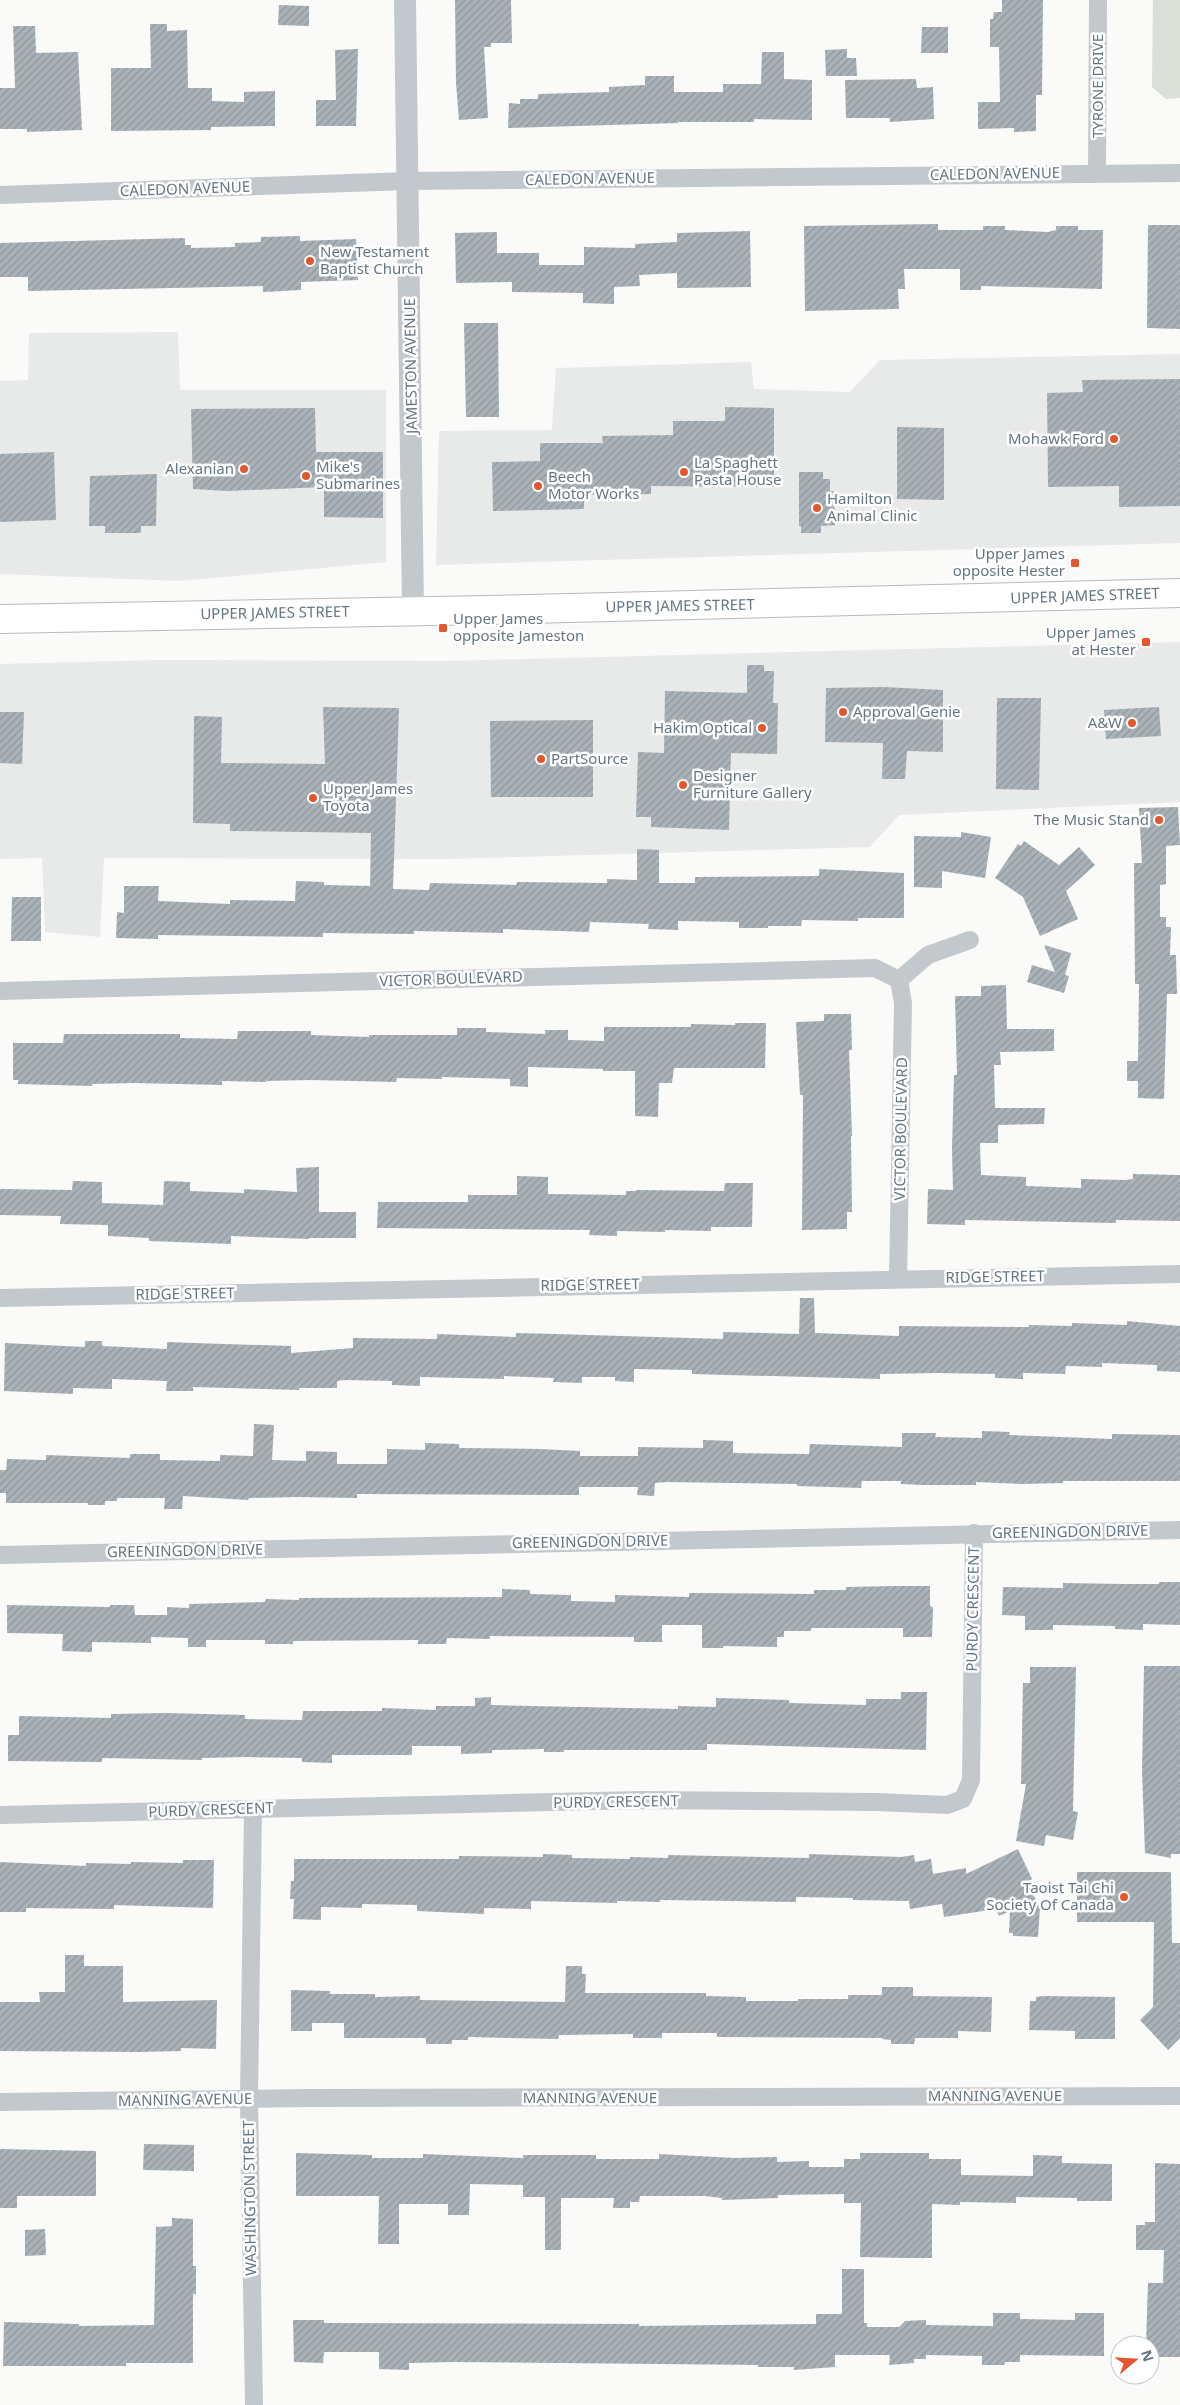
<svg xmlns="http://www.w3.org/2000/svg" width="1180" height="2405" font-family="'Noto Sans',sans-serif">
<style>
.built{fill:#e8e9e9}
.green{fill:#dadfd7}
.building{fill:url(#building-hatch)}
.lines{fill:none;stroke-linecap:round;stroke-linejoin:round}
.primary-casing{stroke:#b5babe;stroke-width:30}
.minor{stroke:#c3c8cc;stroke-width:18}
.tertiary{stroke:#c3c8cc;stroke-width:22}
.primary{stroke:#fff;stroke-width:28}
.poi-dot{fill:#e4572e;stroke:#fff;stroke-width:2}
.labels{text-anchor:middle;stroke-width:5;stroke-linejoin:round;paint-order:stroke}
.street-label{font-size:15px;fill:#657683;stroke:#fff}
.poi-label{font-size:15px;fill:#657683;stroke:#fff;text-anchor:start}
</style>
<defs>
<pattern id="building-hatch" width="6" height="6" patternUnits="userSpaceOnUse" patternTransform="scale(1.25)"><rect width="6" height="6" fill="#aab3b9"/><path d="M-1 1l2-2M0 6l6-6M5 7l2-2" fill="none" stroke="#8e969c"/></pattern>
</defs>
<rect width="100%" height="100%" fill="#fafaf8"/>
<g class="built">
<path d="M178,332L180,390H386V562L180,581L0,574V381L28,380L29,333Z"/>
<path d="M1180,354V543L436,565L439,431L552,430L556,368L751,362L754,389L850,392L880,360Z"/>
<path d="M1180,642V802L899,815L870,847L446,859L104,858L100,937L45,932L42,858L0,859V664L160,660L447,661Z"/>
</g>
<path class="green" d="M1153,0H1180V98L1166,99L1152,87Z"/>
<g class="building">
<path d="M455,0H511L512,43H491V47H484L488,118L459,120L456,83Z"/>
<path d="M1002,0H1043L1042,95H1036V131L1014,132V128L978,129V102H1000L999,47H990V19H993L994,12H1002Z"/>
<path d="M279,5L309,6V26L278,25Z"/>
<path d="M150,24H167V31L187,30L188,88H212V101L244,102V92L275,91V126L211,127V130L111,131V68H151Z"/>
<path d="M13,26H35L36,53L78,52L82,130L27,132V129H0V88H15Z"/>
<path d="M922,27H948V53H921Z"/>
<path d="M358,49L356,126H316V100H336L335,50Z"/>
<path d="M847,49V58H856L857,76H826L825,50Z"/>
<path d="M762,52H784V79L812,80V120L754,119V122H678V123L508,128L509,103L520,104V99H538V94L609,92V87L645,85V76H674V92H723V84H761Z"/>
<path d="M916,79L917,88L933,87L934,119L890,122V118H846L845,80Z"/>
<path d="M938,224V230H983V226H1005V230L1048,232L1056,230V226H1078V230H1103L1102,289L981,286V290H960V269H904L905,289H898L899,309L805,311L804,226Z"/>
<path d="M1148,225H1180V329L1147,328Z"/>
<path d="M750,231L751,287L677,288V273L639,275L640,286L614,287V304L583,303V293L512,292V282L456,283L455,233L497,232V253H539V265H584V247L635,248V244L677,242V233Z"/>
<path d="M300,236V241L356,239L358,280L301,282V290L263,292V286L28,291V277H0V243L185,238V245H191V248L235,247V243L261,242V237Z"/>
<path d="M464,323H498L499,417H466Z"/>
<path d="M1180,379V506L1119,507V486L1048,487L1047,393L1083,392L1082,380Z"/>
<path d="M725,407L774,408V487L651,486V494L584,495V509L493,511L492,462L540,461V443H603L602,436L673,435V421H725Z"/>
<path d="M315,408L316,452H383V518L324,517V487L227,491L193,489L191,409Z"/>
<path d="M897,427L944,428V500L897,499Z"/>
<path d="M54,452L56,520L0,522V454Z"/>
<path d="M799,472H823V479H830V491H834L835,525L821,526V533H801V526H799Z"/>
<path d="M157,474L156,526H141V533H105V526H89L90,476Z"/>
<path d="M747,665H764V671H774L773,703H778L777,754L731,753L729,830L651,827V817H636L638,752L664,753L665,691L747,693Z"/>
<path d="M884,687L943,690V752L907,751L905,779H882L883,743L825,742L826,688Z"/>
<path d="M997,698H1041L1039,790L996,789Z"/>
<path d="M323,707L399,708L393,889L429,890L430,883L516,885L517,882L607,883V879L637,880V849L659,850V883H695V877L819,876V869L904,873V918H858V921L802,920L801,926H768V928H739V922L678,921V930L648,929L649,924L590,922L589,932L503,929V933L414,931V934L323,933V937L158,935V939L116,938L117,912L124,913V886H159L158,901L230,904V900L295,901L296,881L324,882V885L370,886L371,833L230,831V824L193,823L194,716L222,717L221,763L325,764Z"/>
<path d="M1159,707L1161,736L1106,739L1104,710Z"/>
<path d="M0,712H24L22,764L0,763Z"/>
<path d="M593,720V797H491L490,721Z"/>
<path d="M1178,807L1180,845L1166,846V884L1160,885V917H1166V927H1171L1170,955H1176L1177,994H1167L1164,1099L1138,1098V1081H1127V1061H1138L1139,984H1135L1134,863H1142L1139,808Z"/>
<path d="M961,832L991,837L985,878L942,871V888L914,887V836L961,837Z"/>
<path d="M1024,841L1059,865L1079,847L1095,865L1066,891L1078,919L1040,936L1023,897L995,878L1018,844L1021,846Z"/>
<path d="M12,897H41V941H11Z"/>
<path d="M1044,945L1071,953L1065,975L1069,976L1064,993L1027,982L1032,965L1055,972Z"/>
<path d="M1006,985L1007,1029H1054V1051L1000,1052L1001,1065H994L995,1108H1045L1044,1124L998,1125V1143H980L981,1175L1026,1177V1186L1081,1188V1179L1125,1180L1133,1179V1174L1180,1175V1221L1116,1220V1223L965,1220V1225L927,1224L928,1189L953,1190L952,1149L954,1075H957L955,996H981V986Z"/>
<path d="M824,1014H851L852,1050H849L852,1136H851L852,1212H847V1229L802,1230L803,1095H800L796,1022L824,1021Z"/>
<path d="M735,1023H766L765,1068H674L672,1083H659L658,1117L635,1116V1071H603V1069L528,1067V1087L510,1086V1079L442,1077V1079L397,1078L396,1082L311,1080L266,1081V1082L222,1081V1085L134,1083L92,1084V1086L18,1084V1080H13V1043H63L64,1034H180V1038L237,1039L238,1031H311V1035L369,1037V1035H457V1028H486V1032L545,1034V1030H568V1040L604,1041V1027H691V1024L735,1025Z"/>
<path d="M319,1167V1212H356V1238H309V1239L231,1236V1244L149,1241V1238L108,1236V1225L60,1224L61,1216L0,1215V1189L72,1190L73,1181L102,1182V1203L163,1205L164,1181L190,1182V1191L244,1193V1189L297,1192L296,1168Z"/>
<path d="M517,1176L548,1177V1194L626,1195V1191H636V1190L724,1191L725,1183H753L752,1227H711V1231L665,1230V1232L617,1231V1236L589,1235L590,1230L377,1228L378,1202H468V1195H517Z"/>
<path d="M800,1298H814L815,1333L899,1336V1326L1029,1327V1325L1072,1326V1323L1127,1325V1321L1180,1326V1372L1157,1371V1365L1102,1363V1367L1066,1366L1065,1374L1023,1373V1379L995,1378V1374L938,1373L880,1374V1379L692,1374V1370L634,1369V1382L615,1381V1377H582V1383L553,1382L554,1378L504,1376V1379L420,1377V1386L392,1385V1381L345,1380L337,1381V1388H299V1390L193,1387V1391H166L167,1381L112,1379V1389L73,1388V1394L4,1391L5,1343L85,1347V1341H102V1346L167,1349V1342L194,1343L291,1346V1353L353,1348V1338L437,1339V1334L516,1337V1333L555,1334L723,1339V1332L799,1334Z"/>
<path d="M254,1424L274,1425L272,1460L306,1461V1451L337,1452V1464H387V1449L425,1450V1443L459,1444V1448L541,1449L580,1451V1456H638V1447L703,1448V1440L733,1441V1453L809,1454L810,1444L902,1447V1433H936L935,1437L982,1438V1431L1010,1432L1009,1435L1112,1439V1434L1180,1435V1481H1063V1483L1021,1484L976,1482V1485H922L901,1484V1481H862L861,1488L797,1486V1484L667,1482L655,1483L654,1496L637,1495L638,1487H579V1495L357,1494V1498L297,1497L249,1498L248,1500L183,1496L182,1509H164L165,1498H117V1501H105V1505H88V1503H6V1493H0V1470H6L7,1459L46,1460V1455L130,1458V1454H160V1460L220,1461V1455L253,1456Z"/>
<path d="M1159,1582H1180V1625L1143,1624V1630L1115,1629V1626L1053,1625V1630H1025V1616L1002,1615L1003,1587L1063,1588V1583L1124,1584H1159Z"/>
<path d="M895,1586H930V1606L933,1607L932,1637H903V1628H811V1631H784V1637H777V1647L723,1646V1648H702V1625H662V1642H634V1637L490,1636V1639L447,1638L446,1644H418V1640L293,1641V1644H265V1640H206V1647H188V1638L151,1637V1643L92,1642V1652L62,1651L63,1634L7,1633V1605L110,1607V1605H134L135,1615H167V1607L189,1608V1604L265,1602L266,1599L299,1600V1598L502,1597V1589L530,1590V1594L571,1595V1601L615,1602V1595L689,1597V1593L814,1594V1590H846V1587Z"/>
<path d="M1144,1666H1180V1854H1171V1858L1145,1853L1142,1771Z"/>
<path d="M1030,1667H1076L1073,1811L1078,1812L1073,1840L1046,1835L1044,1846L1016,1841L1026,1784H1021L1023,1683H1030Z"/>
<path d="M901,1692H927L926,1750L707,1744V1750H564V1752H544V1749L492,1750V1753L461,1754V1746H412V1755H332V1763L302,1762V1758L244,1757L202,1758V1760L102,1758V1762L8,1761V1735H19V1716L111,1718V1714L166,1713L245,1715V1719L302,1720L303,1711H382V1708L436,1710V1706H475V1698L491,1697V1705L531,1706L678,1709V1706L716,1707V1698L789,1700V1703L866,1705V1699H901Z"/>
<path d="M1018,1849L1032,1879L1027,1882L1040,1908L1038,1937L1013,1936V1933H1009L1010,1911L999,1916L996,1909L944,1917L942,1904L910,1909L909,1901L853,1900V1898L796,1897V1902L660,1900V1902L617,1901V1903L531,1901V1909L484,1908V1914L417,1911V1905L362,1904V1908L321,1907V1920L293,1919L294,1899H290L291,1881H294V1859H459V1856L543,1857V1854L572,1855V1858L630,1859V1857L668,1858V1855L809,1858V1854L901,1857L914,1855L915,1862L931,1859L933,1874L966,1868V1874Z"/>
<path d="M183,1860H214L213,1908L114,1905V1909L26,1908V1912H0V1862L86,1866V1863L131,1864V1862L183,1863Z"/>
<path d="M1077,1872H1171L1172,1943H1180V2038L1168,2050L1140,2020L1153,2007L1154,1922H1077Z"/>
<path d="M65,1955H84V1966H123V2002L217,2000L216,2049L181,2048V2051L139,2052L0,2051V2002H40L39,1992H65Z"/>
<path d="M566,1966H582V1974H586L585,1993H706V1996L746,1997V2001H798V1999H848V1995H882V1987H913V1996L992,1997L991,2032L958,2031V2038H915L914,2044H891V2040L882,2039V2038L717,2037V2033H662V2038H633V2034L559,2035L558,2039L468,2037V2040H452V2044H426V2038H344V2023H312V2031H291V1990L330,1991V1994H375V1997L420,1996V2000L565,2002Z"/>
<path d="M1044,1996L1115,1997V2039H1075V2031L1029,2030L1030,2001H1036V1997Z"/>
<path d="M144,2144L194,2145V2171L143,2170Z"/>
<path d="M0,2149L96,2151V2196H17V2208H0Z"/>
<path d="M296,2153L372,2155V2158H423V2154L523,2158V2155H596V2159H659V2154L735,2158L777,2157V2162L809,2161V2167H844V2159H860V2153H929V2159H961V2175L1033,2176V2155L1062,2156V2163L1112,2164V2201H1077V2198L1016,2197V2203L960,2202V2205L932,2204V2258H905L860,2257L861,2203H844V2194L778,2195V2198L722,2200V2198L704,2196H640L639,2202H630V2208H613L614,2198H561V2250H545V2197H523V2185L470,2184L469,2215H448V2204H399V2244H378L379,2196H296Z"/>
<path d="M1155,2163L1180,2164V2357H1150V2345H1146L1148,2283H1163L1164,2250H1136V2225H1145V2222H1155Z"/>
<path d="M172,2218L193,2219V2266H196V2294H193V2363H126V2366H3L4,2322L79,2324V2326L154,2325L156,2227L172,2226Z"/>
<path d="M45,2229L46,2255L25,2256V2230Z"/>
<path d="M842,2269H864V2323H867V2327H899L905,2321L926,2320V2325L993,2326V2313H1020V2319L1075,2320V2313H1104V2356L1020,2355V2362H1005L1004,2365H982V2356L926,2355V2359H914V2363L889,2365L890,2355H835V2367L794,2370V2367H758V2365L454,2362L409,2363V2370L379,2369V2352H324L323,2363L294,2362L293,2320H324V2323L639,2324V2326L816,2324V2314H842Z"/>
</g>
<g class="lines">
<defs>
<path id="primary" d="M0,619L488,610L1180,593"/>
</defs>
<use href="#primary" class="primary-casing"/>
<g class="minor">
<path d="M1097,172L1098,0"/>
<path d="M0,195L408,181L1180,173"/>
<path d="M899,980L928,955L970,940"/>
<path d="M0,991L875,968L899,980"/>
<path d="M898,1279L903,1003L899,980"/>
<path d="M0,1298L1180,1274"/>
<path d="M0,1555L1180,1530"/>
<path d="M253,1811L249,2100L254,2405"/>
<path d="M0,1815L641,1800L876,1802L947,1805L963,1799L971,1780L974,1533"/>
<path d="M0,2102L308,2098L1180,2096"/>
</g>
<path class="tertiary" d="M405,0L413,612"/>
<use href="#primary" class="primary"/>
</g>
<g class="poi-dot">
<circle cx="310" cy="261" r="5"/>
<circle cx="1114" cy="439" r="5"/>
<circle cx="244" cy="469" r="5"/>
<circle cx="684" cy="472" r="5"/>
<circle cx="306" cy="476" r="5"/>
<circle cx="538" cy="486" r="5"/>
<circle cx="817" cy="508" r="5"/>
<rect x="1070" y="558" width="10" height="10" rx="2.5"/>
<rect x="438" y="623" width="10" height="10" rx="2.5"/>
<rect x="1141" y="637" width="10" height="10" rx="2.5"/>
<circle cx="843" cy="712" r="5"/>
<circle cx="1132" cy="723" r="5"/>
<circle cx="762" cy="728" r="5"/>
<circle cx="541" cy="759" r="5"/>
<circle cx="683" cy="785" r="5"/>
<circle cx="313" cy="798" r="5"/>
<circle cx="1159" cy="820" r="5"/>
<circle cx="1124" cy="1897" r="5"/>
</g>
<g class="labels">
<g class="street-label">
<text transform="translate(1098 86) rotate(-90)" y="5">TYRONE DRIVE</text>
<text transform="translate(995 174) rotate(-1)" y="5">CALEDON AVENUE</text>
<text transform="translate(590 179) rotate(-1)" y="5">CALEDON AVENUE</text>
<text transform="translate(185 189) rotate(-2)" y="5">CALEDON AVENUE</text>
<text transform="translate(411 366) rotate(-91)" y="5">JAMESTON AVENUE</text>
<text transform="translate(1085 596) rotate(-2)" y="5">UPPER JAMES STREET</text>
<text transform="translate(680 606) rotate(-1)" y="5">UPPER JAMES STREET</text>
<text transform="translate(275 613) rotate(-1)" y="5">UPPER JAMES STREET</text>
<text transform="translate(451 979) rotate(-2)" y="5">VICTOR BOULEVARD</text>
<text transform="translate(901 1129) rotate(-89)" y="5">VICTOR BOULEVARD</text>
<text transform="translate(995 1277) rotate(-1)" y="5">RIDGE STREET</text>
<text transform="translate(590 1285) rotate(-1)" y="5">RIDGE STREET</text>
<text transform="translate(185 1294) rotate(-1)" y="5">RIDGE STREET</text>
<text transform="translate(1070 1532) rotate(-1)" y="5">GREENINGDON DRIVE</text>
<text transform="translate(590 1542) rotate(-1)" y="5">GREENINGDON DRIVE</text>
<text transform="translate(185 1551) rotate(-1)" y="5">GREENINGDON DRIVE</text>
<text transform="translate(973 1609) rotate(-89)" y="5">PURDY CRESCENT</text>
<text transform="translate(616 1802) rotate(-1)" y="5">PURDY CRESCENT</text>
<text transform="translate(211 1810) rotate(-2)" y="5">PURDY CRESCENT</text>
<text x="995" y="2101">MANNING AVENUE</text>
<text x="590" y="2103">MANNING AVENUE</text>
<text transform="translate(185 2100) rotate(-1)" y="5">MANNING AVENUE</text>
<text transform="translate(250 2198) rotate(-91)" y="5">WASHINGTON STREET</text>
</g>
<g class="poi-label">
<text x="320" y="257">New Testament<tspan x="320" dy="17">Baptist Church</tspan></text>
<text x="1104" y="444" text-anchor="end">Mohawk Ford</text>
<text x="694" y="468">La Spaghett<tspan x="694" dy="17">Pasta House</tspan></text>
<text x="316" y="472">Mike's<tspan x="316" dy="17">Submarines</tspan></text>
<text x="234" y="474" text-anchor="end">Alexanian</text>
<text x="548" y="482">Beech<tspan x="548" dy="17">Motor Works</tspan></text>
<text x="827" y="504">Hamilton<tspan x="827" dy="17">Animal Clinic</tspan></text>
<text x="1065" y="559" text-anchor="end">Upper James<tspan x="1065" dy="17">opposite Hester</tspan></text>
<text x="453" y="624">Upper James<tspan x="453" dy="17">opposite Jameston</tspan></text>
<text x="1136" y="638" text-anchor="end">Upper James<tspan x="1136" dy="17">at Hester</tspan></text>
<text x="853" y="717">Approval Genie</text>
<text x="1122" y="728" text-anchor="end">A&amp;W</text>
<text x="752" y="733" text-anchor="end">Hakim Optical</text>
<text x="551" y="764">PartSource</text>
<text x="693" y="781">Designer<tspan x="693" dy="17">Furniture Gallery</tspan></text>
<text x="323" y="794">Upper James<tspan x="323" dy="17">Toyota</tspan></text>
<text x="1149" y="825" text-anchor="end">The Music Stand</text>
<text x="1114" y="1893" text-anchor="end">Taoist Tai Chi<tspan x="1114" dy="17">Society Of Canada</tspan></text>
</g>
</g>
<g transform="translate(1135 2360) rotate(72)"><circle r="24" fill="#ffffff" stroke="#c1c8cd"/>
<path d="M0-4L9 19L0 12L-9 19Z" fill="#e4572e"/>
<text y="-8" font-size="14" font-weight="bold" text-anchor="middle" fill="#657683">N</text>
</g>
</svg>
